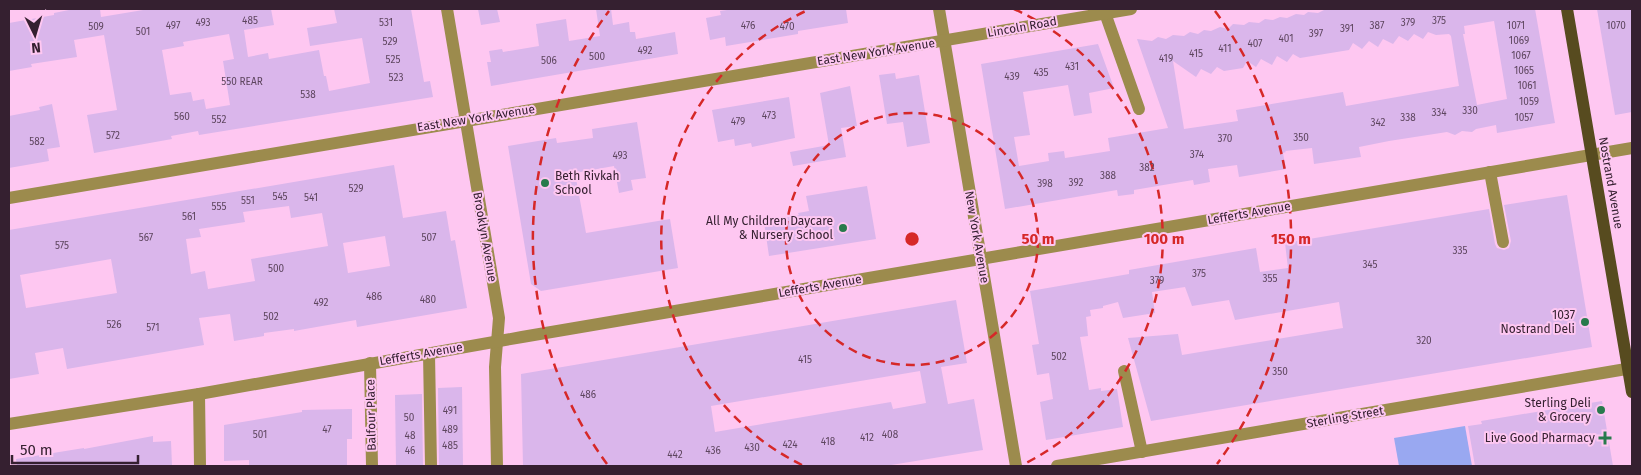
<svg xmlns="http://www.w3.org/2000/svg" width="1641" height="475" font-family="'Fira Sans',sans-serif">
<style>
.green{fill:#99a8f1}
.building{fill:#dab6eb;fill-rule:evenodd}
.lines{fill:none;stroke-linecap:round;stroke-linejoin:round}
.minor{stroke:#9c8b4d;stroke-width:12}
.major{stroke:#574b1f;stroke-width:12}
.ring{fill:none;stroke:#d62828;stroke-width:2.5;stroke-dasharray:9 6}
.poi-dot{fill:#287a4c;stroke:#fec7f1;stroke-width:2}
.labels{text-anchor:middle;stroke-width:4;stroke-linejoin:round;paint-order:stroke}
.number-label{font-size:10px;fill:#5e465f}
.street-label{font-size:12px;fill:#352030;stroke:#fec7f1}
.poi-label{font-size:12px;fill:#352030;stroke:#fec7f1;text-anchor:end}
.centre{fill:#d62828;stroke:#fec7f1;stroke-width:2.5}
.ring-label{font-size:15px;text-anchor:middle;font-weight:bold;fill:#d62828;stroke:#fec7f1;stroke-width:4;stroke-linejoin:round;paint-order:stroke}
</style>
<rect width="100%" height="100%" fill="#fec7f1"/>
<path class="green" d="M1465,426L1472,466H1399L1394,438Z"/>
<g class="building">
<path d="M69,9H100L101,17L149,9H271L274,25L244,30L248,57L268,53L269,59L319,50L324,76H326L329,91L370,83L362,38L310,46L307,28L337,23L334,9H411L424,82L430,81L433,97L199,135L198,131L171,136L172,139L94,153L87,115L117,110L104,35L74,40L77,57L31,64L32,67L9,71V23L54,15V13L69,10ZM229,34L234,59L223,61L230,105L206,109L204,99L193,101L191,92L170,95L162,50L184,46L183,42Z"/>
<path d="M478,9H497L500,22L481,25Z"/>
<path d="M596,9H611L613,25L629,22L630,32H635L636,39L675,32L678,54L491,86L487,62H491L489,51L502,49L503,52L539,46L536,24L566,19L569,41L600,36Z"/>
<path d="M734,9H846L848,23L798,31V34L726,46L725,37L710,40L706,18L721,15L720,11Z"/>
<path d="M1326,9H1535L1555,123L1497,133L1496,125L1476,129L1472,132L1462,131L1455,135L1447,132L1389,141L1359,147L1361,157L1314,164L1312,148L1285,151L1286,152L1283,153L1286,169L1239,177L1237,165L1208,169L1210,182L1194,185L1193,180L1134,190V194L1118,196L1117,190L1005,209L981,64L1098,44L1114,88L1089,93L1092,113L1074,116L1068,85L1023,92L1030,135L1014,137L1019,166L1049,161L1048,153L1064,151L1065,158L1110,151L1108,138L1168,128L1137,39L1152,41L1158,37L1166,39L1173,35L1184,36L1190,32L1198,34L1204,30L1211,31L1220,27L1228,29L1233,24L1244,25L1249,22L1259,23L1265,19L1273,20L1280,17L1287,18L1296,14L1304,15L1308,12L1318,13ZM1494,21L1507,99L1477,105L1463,34H1465L1464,26ZM1428,32L1436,35L1449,34L1451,36L1459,86L1346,106L1343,92L1236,110L1238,121L1184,129L1173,61L1196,77L1201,69L1211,74L1217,67L1224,71L1243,68L1247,61L1256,67L1261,59L1272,65L1277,56L1287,62L1293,54L1300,58L1349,50L1353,43L1362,49L1369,41L1378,47L1383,39L1393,44L1399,36L1408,41L1414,34L1423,39Z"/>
<path d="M1597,9H1632V112L1615,115Z"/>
<path d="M895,73L896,79L919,75L930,143L907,147L903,122L887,124L879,75Z"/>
<path d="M850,86L857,126L841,128L846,157L793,166L790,152L829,145L820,93Z"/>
<path d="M789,97L795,138L752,147L751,143L735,146L734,139L718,142L712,110Z"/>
<path d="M52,104L60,147L47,149L49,161L9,168V116L40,110L39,107Z"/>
<path d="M637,122L646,178L631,180L633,190L619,193L614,166L575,173L586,233L670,219L678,268L541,291L531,284L508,146L556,138L557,143L593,138L592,129Z"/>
<path d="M394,165L403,218L446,211L451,241L455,240L467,308L357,327L356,320L294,331V329L264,333V336L234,341L230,314L199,318L204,345L67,369L63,348L35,353L39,374L9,379V230ZM289,206L291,218L322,213L328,246L251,259L255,281L208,289L205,271L191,274L186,239L201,237L199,229L245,222L243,212ZM385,236L390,266L348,273L343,243ZM111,259L117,293L26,308L20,275Z"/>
<path d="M867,186L876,239L769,256L764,222L799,215L798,213L809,211L806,196Z"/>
<path d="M1567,195L1592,347L1151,421L1128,338L1178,334L1182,355L1343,328L1339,302L1235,320L1229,300L1192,306L1185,287L1152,292L1155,313L1123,318L1118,302L1103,306V308L1090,310L1091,316L1086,317L1088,336L1080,337L1089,390L1101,388V391L1117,389L1123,427L1046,440L1040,402L1053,399L1049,373L1037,375L1032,345L1039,344L1030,291L1129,274V270L1256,248L1260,272L1288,268L1285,243L1489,209L1495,244L1497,248L1504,250L1509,248L1511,241L1504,205Z"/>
<path d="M956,300L967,363L941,367L948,404L974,399L983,450L885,466H523L521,374ZM920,371L926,403L893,409L891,402L715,432L711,406Z"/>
<path d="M462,387L463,466H439L438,388Z"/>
<path d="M422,394L423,466H396L395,395Z"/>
<path d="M1602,401L1613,466H1475L1468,426L1482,424L1481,421Z"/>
<path d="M352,409V439H347V466H249V460L224,461V425L302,412V410Z"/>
<path d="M153,436V442L171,441L172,466H17L16,459L84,448V449Z"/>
</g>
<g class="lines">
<g class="minor">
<path d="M447,9L499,318L495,367L497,466"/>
<path d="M939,9L1016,466"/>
<path d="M1105,13L1139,109"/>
<path d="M1490,172L1503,242"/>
<path d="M9,198L1131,9"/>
<path d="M429,354L431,466"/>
<path d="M370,363L372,466"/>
<path d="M1124,371L1142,452"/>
<path d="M199,394L200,466"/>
<path d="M9,424L199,394L522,337L1632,148"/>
<path d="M1057,466L1632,368"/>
</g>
<path class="major" d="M1567,9L1632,392"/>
</g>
<g class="ring">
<circle cx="912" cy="239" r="126"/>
<path d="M802 465A252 252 0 0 1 810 9M1014 9A252 252 0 0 1 1022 465"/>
<path d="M607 464A379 379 0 0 1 609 11M1215 11A379 379 0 0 1 1217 464"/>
</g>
<g class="poi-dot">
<circle cx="545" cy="183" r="5"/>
<circle cx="843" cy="228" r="5"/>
<circle cx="1585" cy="322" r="5"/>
<circle cx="1601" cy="410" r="5"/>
<path d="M1602.5 430.5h5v5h5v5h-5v5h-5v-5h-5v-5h5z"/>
</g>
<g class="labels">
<g class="number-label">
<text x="250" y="24">485</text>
<text x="1439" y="24">375</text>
<text x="203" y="26">493</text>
<text x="386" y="26">531</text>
<text x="1408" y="26">379</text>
<text x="173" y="29">497</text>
<text x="748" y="29">476</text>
<text x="1377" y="29">387</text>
<text x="1516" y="29">1071</text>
<text x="1616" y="29">1070</text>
<text x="96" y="30">509</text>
<text x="787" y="30">470</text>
<text x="1347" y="32">391</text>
<text x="143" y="35">501</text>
<text x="1316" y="37">397</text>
<text x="1286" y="42">401</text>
<text x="1519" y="44">1069</text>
<text x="390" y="45">529</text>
<text x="1255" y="47">407</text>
<text x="1225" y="52">411</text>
<text x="645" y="54">492</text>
<text x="1196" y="57">415</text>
<text x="1521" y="59">1067</text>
<text x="597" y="60">500</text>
<text x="1166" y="62">419</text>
<text x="393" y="63">525</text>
<text x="549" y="64">506</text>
<text x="1072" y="70">431</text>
<text x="1524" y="74">1065</text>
<text x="1041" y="76">435</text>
<text x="1012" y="80">439</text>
<text x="396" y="81">523</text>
<text x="242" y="85">550 REAR</text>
<text x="1527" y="89">1061</text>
<text x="308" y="98">538</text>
<text x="1529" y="105">1059</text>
<text x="1470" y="114">330</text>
<text x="1439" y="116">334</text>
<text x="769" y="119">473</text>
<text x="182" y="120">560</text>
<text x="1408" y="121">338</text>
<text x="1524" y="121">1057</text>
<text x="219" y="123">552</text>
<text x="738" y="125">479</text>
<text x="1378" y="126">342</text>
<text x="113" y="139">572</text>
<text x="1301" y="141">350</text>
<text x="1225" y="142">370</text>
<text x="37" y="145">582</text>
<text x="1197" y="158">374</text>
<text x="620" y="159">493</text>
<text x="1147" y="171">382</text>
<text x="1108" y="179">388</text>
<text x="1076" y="186">392</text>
<text x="1045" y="187">398</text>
<text x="356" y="192">529</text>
<text x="280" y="200">545</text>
<text x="311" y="201">541</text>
<text x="248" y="204">551</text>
<text x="219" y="210">555</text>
<text x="189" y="220">561</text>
<text x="146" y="241">567</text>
<text x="429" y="241">507</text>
<text x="62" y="249">575</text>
<text x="1460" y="254">335</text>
<text x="1370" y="268">345</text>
<text x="276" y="272">500</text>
<text x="1199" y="277">375</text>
<text x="1270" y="282">355</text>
<text x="1157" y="284">379</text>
<text x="374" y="300">486</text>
<text x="428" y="303">480</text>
<text x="321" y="306">492</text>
<text x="271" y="320">502</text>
<text x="114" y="328">526</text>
<text x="153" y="331">571</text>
<text x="1424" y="344">320</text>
<text x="1059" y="360">502</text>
<text x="805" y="363">415</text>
<text x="1280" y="375">350</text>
<text x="588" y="398">486</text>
<text x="450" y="414">491</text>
<text x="409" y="421">50</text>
<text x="327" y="433">47</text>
<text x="450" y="433">489</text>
<text x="260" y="438">501</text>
<text x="890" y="438">408</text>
<text x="410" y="439">48</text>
<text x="867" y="441">412</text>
<text x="828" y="445">418</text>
<text x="790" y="448">424</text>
<text x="450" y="449">485</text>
<text x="752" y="451">430</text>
<text x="410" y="454">46</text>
<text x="713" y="454">436</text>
<text x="675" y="458">442</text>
</g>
<g class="street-label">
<text transform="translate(1022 27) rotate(-10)" y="4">Lincoln Road</text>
<text transform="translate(876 52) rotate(-9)" y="4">East New York Avenue</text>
<text transform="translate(476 118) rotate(-9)" y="4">East New York Avenue</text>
<text transform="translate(1611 183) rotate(80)" y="4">Nostrand Avenue</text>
<text transform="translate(1249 213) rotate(-10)" y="4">Lefferts Avenue</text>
<text transform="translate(485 237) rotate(80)" y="4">Brooklyn Avenue</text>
<text transform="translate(977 237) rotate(80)" y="4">New York Avenue</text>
<text transform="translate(820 286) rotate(-10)" y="4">Lefferts Avenue</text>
<text transform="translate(421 354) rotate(-10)" y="4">Lefferts Avenue</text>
<text transform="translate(371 415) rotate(-91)" y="4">Balfour Place</text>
<text transform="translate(1345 417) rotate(-10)" y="4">Sterling Street</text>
</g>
<g class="poi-label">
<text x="555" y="180" text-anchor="start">Beth Rivkah<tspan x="555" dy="14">School</tspan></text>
<text x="833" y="225">All My Children Daycare<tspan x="833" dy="14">&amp; Nursery School</tspan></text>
<text x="1575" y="319">1037<tspan x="1575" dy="14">Nostrand Deli</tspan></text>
<text x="1591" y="407">Sterling Deli<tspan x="1591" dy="14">&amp; Grocery</tspan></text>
<text x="1595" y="442">Live Good Pharmacy</text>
</g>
</g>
<circle cx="912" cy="239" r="8" class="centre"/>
<g class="ring-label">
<text x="1038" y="244">50 m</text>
<text x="1164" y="244">100 m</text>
<text x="1291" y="244">150 m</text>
</g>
<rect width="1641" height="475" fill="none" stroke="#352030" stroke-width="20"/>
<g transform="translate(35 35) rotate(175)" stroke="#fec7f1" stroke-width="4" paint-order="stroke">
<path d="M0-4L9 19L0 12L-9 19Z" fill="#352030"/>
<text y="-8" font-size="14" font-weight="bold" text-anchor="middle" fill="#352030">N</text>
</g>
<path d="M12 455v8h126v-8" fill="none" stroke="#352030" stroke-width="2.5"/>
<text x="20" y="455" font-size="15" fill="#352030" stroke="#fec7f1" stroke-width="4" paint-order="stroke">50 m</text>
</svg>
